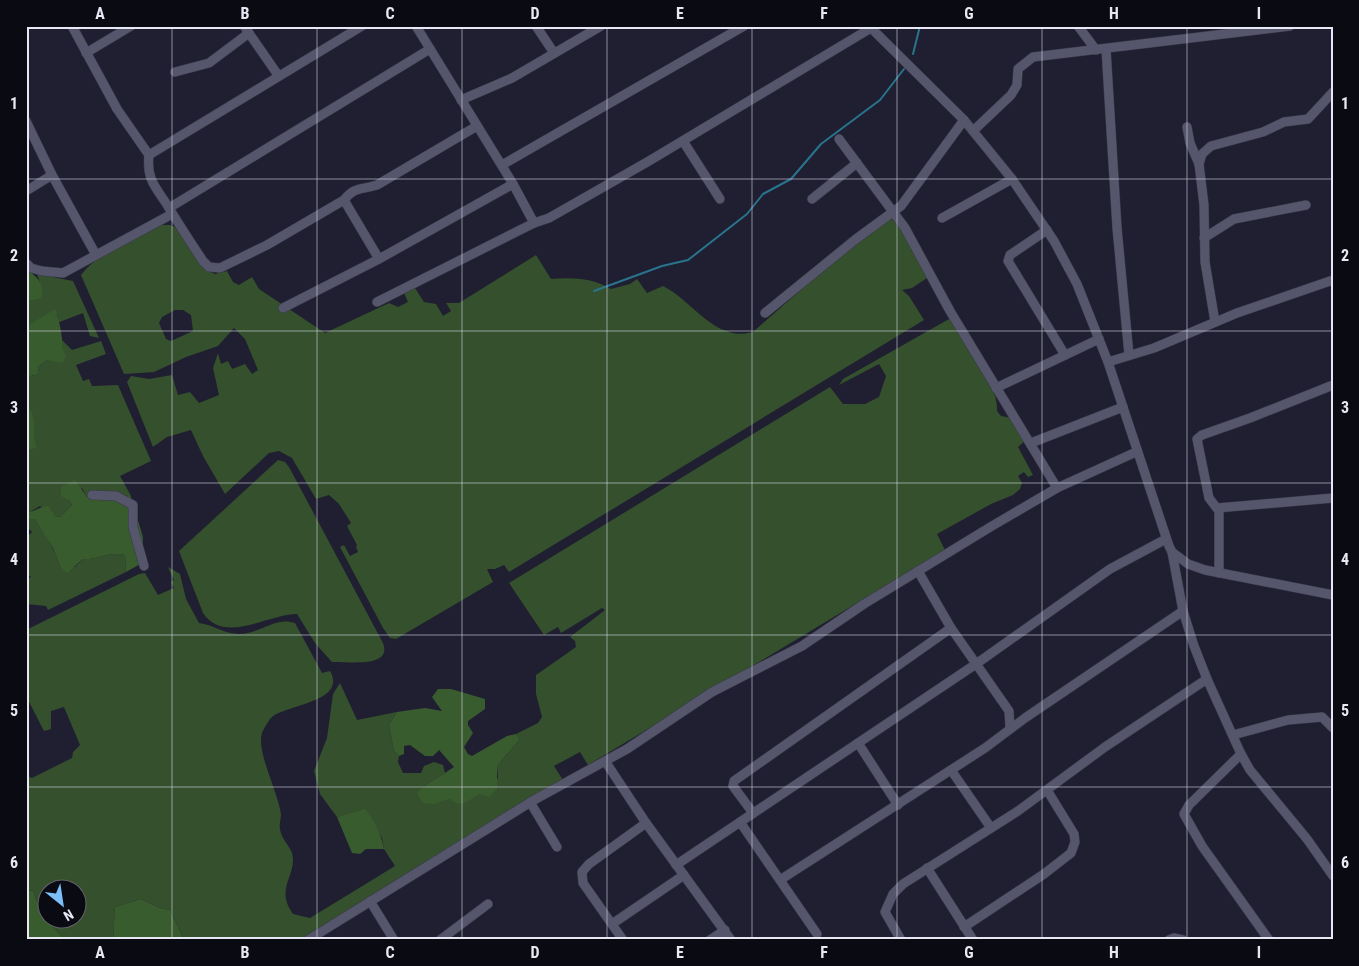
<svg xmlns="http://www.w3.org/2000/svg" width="1359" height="966" font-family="'Roboto Condensed',sans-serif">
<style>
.green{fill:#34502c;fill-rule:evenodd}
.forest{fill:#395c2f}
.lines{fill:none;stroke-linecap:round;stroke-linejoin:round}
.stream{stroke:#29748d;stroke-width:2}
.minor-casing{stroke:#3a3949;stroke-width:10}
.minor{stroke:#55556b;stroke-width:9}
.grid{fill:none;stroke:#e8e8f5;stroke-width:1;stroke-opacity:0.55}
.neatline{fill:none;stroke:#e8e8f5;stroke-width:2}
.grid-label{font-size:16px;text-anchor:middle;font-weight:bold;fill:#e8e8f5}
</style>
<rect width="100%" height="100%" fill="#1f1f31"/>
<g class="green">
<path d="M896,219L930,276L912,288L902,290L909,296L924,320L509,572L504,565L495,569H487L493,582L396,639L390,638L383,628L340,547L344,545L350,556L358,552L356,547L357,545L347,526L351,523L339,504L329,495L316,499L292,458L279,451L269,453L225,494L203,456L191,430L167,437L153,447L127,382L131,376L149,379L172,375L178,395L190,392L199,403L219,395L213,368L218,353L221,364L228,361L232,369L245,364L252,374L258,370L245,339L234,328L218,346L186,357L154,372L124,374L81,275C99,251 134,239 160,225H170L177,228L209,271L215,274L227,271L233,282L239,285L252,277L259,289L325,333L389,303L398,307L408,302L404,293L415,288L424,302L436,304L443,316L451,311L446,303H459L536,255L551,279C571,277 594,278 611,289L630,284L637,279L647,293L663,286C693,301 716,343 753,332L827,267L886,220ZM175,310H183L191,315L193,331L171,341L166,339L159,323L162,317Z"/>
<path d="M37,274L73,281L99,338L90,336L83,313L57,323L58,315L26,327V302H29L40,283Z"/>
<path d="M949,319C968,334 999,387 997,411L1001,416L1012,418L1026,440L1018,447L1033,475L1028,477L1024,472L1018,476L1022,483L1020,489L1013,495L991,504L937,534L945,550L588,765L580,752L554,766L563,780L406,874L303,940H184L170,910L160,908L141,899L115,907L113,940H66C49,925 39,912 33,890L26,892V776L32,778L72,758L73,752L80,745L64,707L51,711V729L44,731L26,696V630L139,574L145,573L158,595L174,588L171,582L174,580L168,567L180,574L186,599L199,623C214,625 224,634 239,634C259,634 276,616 295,623L322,673L330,671C348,702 285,705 272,717C269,720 264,728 262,733C256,751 278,792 281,814C281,819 279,824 280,829C281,838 289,845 292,853C298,875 274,888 293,914L310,918L395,866L384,849L382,838L365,810L337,817L320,794L314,771L327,738L333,694L340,683L357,720L397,712L389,725L394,751L399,756L398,762L403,773H421L424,766L434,762L443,765L445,773L420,789L449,799L467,802L498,778L497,766L520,739L516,734L538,723L542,717L536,694V675L576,647L575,641L570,637L605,610L602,608L561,633L558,627L544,635L509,583L830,387L843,404H865L879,397L886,376L879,364L839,385L843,379ZM48,888H78V918H48Z"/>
<path d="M62,340L72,350L101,341L106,354L76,365L83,381L89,379L92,386L118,385L151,461L120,476L130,494C119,503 100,499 87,497L82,488L69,500L72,505L60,517L55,516L40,506L30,512H26V482L29,478L26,474V451H29C36,435 35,425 30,409H26V377L39,374L38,367L47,360H55L62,347Z"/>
<path d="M278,460L285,462L289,467L383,643C393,669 346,661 332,662L315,643L297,614C268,614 224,645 203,613L179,551Z"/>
<path d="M28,519H35C46,534 54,549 60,566L75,567L83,559C99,560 107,551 125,555L126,572L48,610L46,606L26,604V580L31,577L26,574V538L32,532L26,526Z"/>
</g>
<g class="forest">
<path d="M26,268C36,277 46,283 41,298L26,302Z"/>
<path d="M55,309C58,314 64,342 62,347L66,356L63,363L47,360L38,367L39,374L26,377V327Z"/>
<path d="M26,409H30C38,422 31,434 37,447L26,451Z"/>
<path d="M75,480L87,497C100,499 119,503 130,494L143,537L142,563L126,572L125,555C107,551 99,560 83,559L67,573L60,566L53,548L35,519H28L26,524V512C33,513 40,506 48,506L55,516L60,517L72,505L69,500L61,496V487Z"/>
<path d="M438,689H451L485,699V709L468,721V725L473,733L464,747L468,754L472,756L507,736L516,734L520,739L497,766V789L489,797L480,794L467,802L458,804L449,799L434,804L423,803L417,794L420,789L454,767L439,750L433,756H425L410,745L404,746V754L399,756L394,751L389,725L397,712L425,708L442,711L432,697Z"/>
<path d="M365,809C375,821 381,834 384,849H366L360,854L352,853L337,817Z"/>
<path d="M33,890C39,912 49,925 66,940H26V892Z"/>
<path d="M141,899L160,908L170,910L184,940H113L115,907Z"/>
</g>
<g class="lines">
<g class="stream">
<path d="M913,54L920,26"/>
<path d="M594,291L662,266L688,260L747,214L763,194L791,179L821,144L880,100L904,69"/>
</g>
<defs>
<g id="minor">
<path d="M72,26L117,109L149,155"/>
<path d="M244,26L278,75"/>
<path d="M362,26L149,155C146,181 157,188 169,208C180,226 191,243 203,261L209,267L220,268L267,245L344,200C355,186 362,190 377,185L477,126"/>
<path d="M416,26L513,184L534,223"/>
<path d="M536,26L554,53"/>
<path d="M869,26L964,120L1012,179L1054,241L1077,284L1108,362L1169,546L1172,552L1188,564L1205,570L1333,595"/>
<path d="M1078,26L1096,50"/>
<path d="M1106,49L1117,228L1129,355"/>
<path d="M86,53L131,26"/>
<path d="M175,72L209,63L249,33"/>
<path d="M461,100L512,78L601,26"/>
<path d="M26,121L52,175L96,255"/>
<path d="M1187,127L1190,143L1199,164"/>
<path d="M973,131L1011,95L1017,85L1018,69L1033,57L1290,26"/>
<path d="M839,139L905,228L950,311L1057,488"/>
<path d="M683,141L720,199"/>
<path d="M502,165L744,26"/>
<path d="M26,191L52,175"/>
<path d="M812,199L857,163"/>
<path d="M344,200L379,259"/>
<path d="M169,208L430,49"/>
<path d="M942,218L1012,179"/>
<path d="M1047,230L1010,255L1008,261L1065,355"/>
<path d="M1204,238L1234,219L1306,205"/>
<path d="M26,263L31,268L42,271L63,273L172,214"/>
<path d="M377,302L534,223L549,218L649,161L871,28"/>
<path d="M283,308L379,259L513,184"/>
<path d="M765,313L856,239L901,206L964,120"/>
<path d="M1215,322L1205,262L1204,205L1199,164L1202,154L1211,146L1263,132L1284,122L1308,119L1333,92"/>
<path d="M1108,362L1154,348L1237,313L1333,280"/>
<path d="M996,388L1099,339"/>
<path d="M1031,443L1123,407"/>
<path d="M92,495L116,496L133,505V527L144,566"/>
<path d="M1217,508L1333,498"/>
<path d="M1172,552L1183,611L1194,646L1207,679L1241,754L1250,770L1307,839L1333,876"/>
<path d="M918,571L951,628L1009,711L1010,728"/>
<path d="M1219,573V511L1209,498L1197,439L1202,435L1250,418L1333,385"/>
<path d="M1233,735L1288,720L1322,717L1333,728"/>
<path d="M858,743L898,805"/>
<path d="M1241,754L1189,805L1184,814L1202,846L1269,940"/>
<path d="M605,761L646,823L731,940"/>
<path d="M951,770L991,828"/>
<path d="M530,802L557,847"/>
<path d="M753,813L733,786L734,781L951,628"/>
<path d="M740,822L817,934"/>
<path d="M676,865L976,664L1110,569L1166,539"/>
<path d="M927,868L973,940"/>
<path d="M780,880L985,748L1025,718L1183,611"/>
<path d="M370,901L394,940"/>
<path d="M612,924L684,875"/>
<path d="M964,927L1044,874L1071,853L1075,842L1074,834L1047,790"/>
<path d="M308,940L534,800L627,749L712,692L802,646L864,604L992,526L1057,488L1136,452"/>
<path d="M440,940L488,904"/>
<path d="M623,940L583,883L582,872L589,864L646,823"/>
<path d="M710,940L725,930"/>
<path d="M901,940L885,912L893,894L903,884L1018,811L1105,747L1207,679"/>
<path d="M1169,940L1174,938L1183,940"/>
</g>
</defs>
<use href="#minor" class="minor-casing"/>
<use href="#minor" class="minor"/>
</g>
<path class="grid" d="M172,26V940M317,26V940M462,26V940M607,26V940M752,26V940M897,26V940M1042,26V940M1187,26V940M26,179H1333M26,331H1333M26,483H1333M26,635H1333M26,787H1333"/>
<rect width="1359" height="966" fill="none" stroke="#0a0a12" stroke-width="55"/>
<g transform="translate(62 904) rotate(150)"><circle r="24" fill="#0a0a12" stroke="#63636d"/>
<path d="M0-4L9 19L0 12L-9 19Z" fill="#7bbef8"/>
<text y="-8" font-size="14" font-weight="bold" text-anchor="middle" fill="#e8e8f5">N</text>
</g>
<rect x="28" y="28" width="1304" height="910" class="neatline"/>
<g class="grid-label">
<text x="100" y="19">A</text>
<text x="245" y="19">B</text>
<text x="390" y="19">C</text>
<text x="535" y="19">D</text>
<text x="680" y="19">E</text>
<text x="824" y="19">F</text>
<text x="969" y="19">G</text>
<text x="1114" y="19">H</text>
<text x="1259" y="19">I</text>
<text x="14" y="109">1</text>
<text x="1345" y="109">1</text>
<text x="14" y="261">2</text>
<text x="1345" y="261">2</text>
<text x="14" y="413">3</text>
<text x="1345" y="413">3</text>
<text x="14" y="565">4</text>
<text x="1345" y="565">4</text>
<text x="14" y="716">5</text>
<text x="1345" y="716">5</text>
<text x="14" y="868">6</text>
<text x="1345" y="868">6</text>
<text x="100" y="958">A</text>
<text x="245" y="958">B</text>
<text x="390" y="958">C</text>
<text x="535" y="958">D</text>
<text x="680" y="958">E</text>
<text x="824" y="958">F</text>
<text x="969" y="958">G</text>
<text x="1114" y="958">H</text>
<text x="1259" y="958">I</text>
</g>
</svg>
